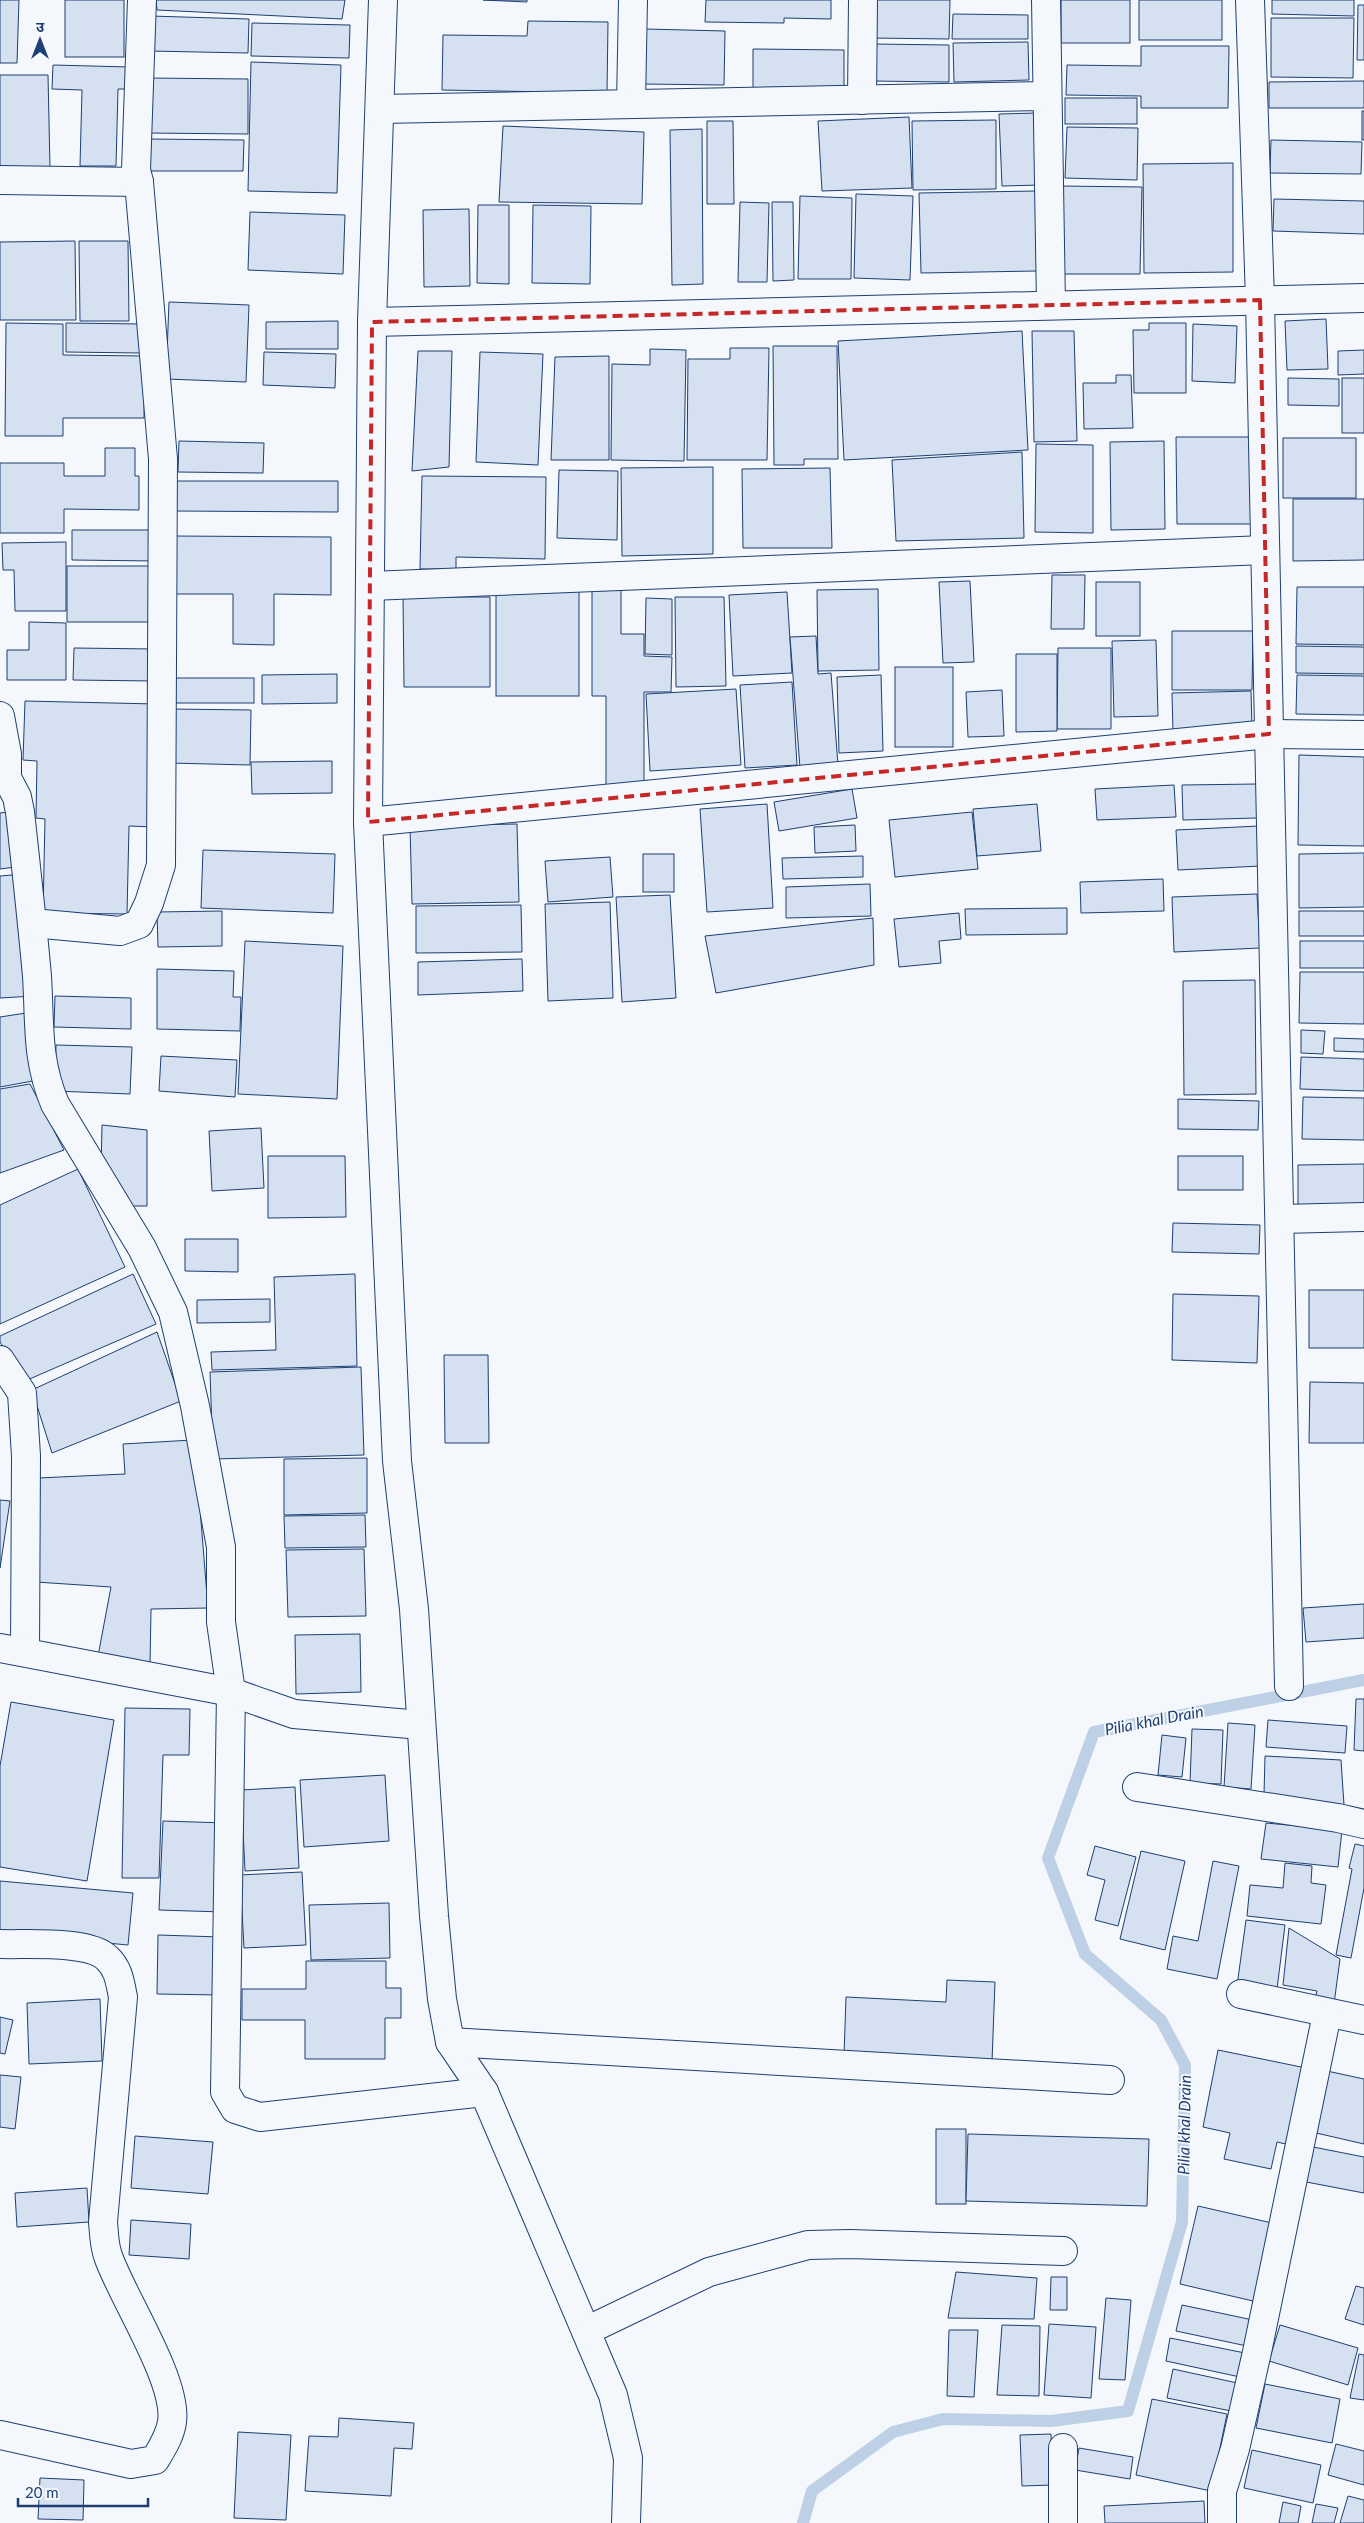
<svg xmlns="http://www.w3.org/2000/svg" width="1364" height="2523" font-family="Lato,'Noto Sans Devanagari',sans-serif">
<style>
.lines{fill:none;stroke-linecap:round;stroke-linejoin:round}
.stream{stroke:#bed0e5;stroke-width:12}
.building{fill:#d5e0f0;stroke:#1d3f73}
.minor-casing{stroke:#1d3f73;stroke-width:30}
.minor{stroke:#f4f7fb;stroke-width:28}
.marked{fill:none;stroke:#c62828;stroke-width:4;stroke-dasharray:10 6;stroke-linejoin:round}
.labels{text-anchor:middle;stroke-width:4;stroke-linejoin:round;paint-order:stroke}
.water-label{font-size:16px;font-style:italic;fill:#1d3f73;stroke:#f4f7fb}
</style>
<rect width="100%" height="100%" fill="#f4f7fb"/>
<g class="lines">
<path class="stream" d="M803,2523L812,2491L893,2432L943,2419L1051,2421L1128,2411L1182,2222L1185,2065L1161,2020L1085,1954L1048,1858L1094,1732L1364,1680"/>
</g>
<g class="building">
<path d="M0,0H19L17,63H0Z"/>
<rect x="65" y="0" width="59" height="57"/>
<path d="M156,0H345L342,19L157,10Z"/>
<path d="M483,0H527V2Z"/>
<path d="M706,0H831V19L784,18V23L705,22Z"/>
<path d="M871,0H950L949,39L871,38Z"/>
<rect x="1061" y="0" width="69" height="43"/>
<rect x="1139" y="0" width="83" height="40"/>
<path d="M1272,0H1354V16L1272,14Z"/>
<path d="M1358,5H1364V60H1357Z"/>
<path d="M953,14L1028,15V39H952Z"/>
<path d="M150,16L249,19L248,53L149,51Z"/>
<path d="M1271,18H1354L1353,78L1271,77Z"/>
<path d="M528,21L608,22L607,93L442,90L443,35L527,36Z"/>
<path d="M252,23L350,25L349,58L251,56Z"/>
<path d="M646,29L725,31L724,85L644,84Z"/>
<path d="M1028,42L1029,80L954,82L953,43Z"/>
<path d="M873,44L949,45V82L873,81Z"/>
<path d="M1141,46H1229L1228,108H1141V96L1066,95L1067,65L1141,66Z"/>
<path d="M753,49L844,50V88H753Z"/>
<path d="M251,62L341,65L337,193L248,191Z"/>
<path d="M53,65L129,67V89H118L116,166H80L82,90L52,89Z"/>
<path d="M0,75H48L50,168L0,170Z"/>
<path d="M147,78L248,79V134L146,133Z"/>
<path d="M1364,81V108H1269V82Z"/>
<rect x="1065" y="98" width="72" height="26"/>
<rect x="1362" y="111" width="2" height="29"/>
<path d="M1038,113L1041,185L1002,186L999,114Z"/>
<path d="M909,117L912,188L822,191L818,121Z"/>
<path d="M996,120V189L913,190L912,121Z"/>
<path d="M707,121H733L734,204H707Z"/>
<path d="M503,126L644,132L642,204L499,202Z"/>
<path d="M1067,127L1138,128L1137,180L1065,178Z"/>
<path d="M702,129L703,284L672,285L670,130Z"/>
<path d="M149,139L244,140L243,171H149Z"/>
<path d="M1271,140L1362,142L1361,174L1270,173Z"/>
<path d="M1233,163V272L1144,273L1143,164Z"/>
<path d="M1061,186L1142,187L1140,274H1060Z"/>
<path d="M1036,191L1037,271L921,273L919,193Z"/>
<path d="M856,194L913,196L910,280L854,278Z"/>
<path d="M800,196L852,198L851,279H798Z"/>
<path d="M1274,199L1364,201V234L1273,231Z"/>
<path d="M740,202L769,203L767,282H738Z"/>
<path d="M772,202H793L794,280L773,281Z"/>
<path d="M478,205H509V284L477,283Z"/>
<path d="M533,205L591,206L590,284L532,283Z"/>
<path d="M469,209L470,286L424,287L423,210Z"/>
<path d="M250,212L345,215L343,274L248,270Z"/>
<path d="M75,241L76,320H0V242Z"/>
<path d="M79,241H128L129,321H80Z"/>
<path d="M169,302L249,305L246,382L166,379Z"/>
<path d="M1326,319L1328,369L1287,370L1285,321Z"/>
<path d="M338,321V349H266V322Z"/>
<path d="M6,323L63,324V355L145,356L144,418H63V436H5Z"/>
<path d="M66,323L142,324L141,353L66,352Z"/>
<path d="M1149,323H1186V393H1134L1133,330H1149Z"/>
<path d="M1193,324L1237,326L1235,383L1192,381Z"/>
<path d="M1022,331L1028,450L844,460L838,341Z"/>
<path d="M1032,331H1074L1077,441L1034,442Z"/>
<path d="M773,346H837L838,459H804V465H774Z"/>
<path d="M730,348H769L767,460H687L688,359H730Z"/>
<path d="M650,349L686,350L684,461L611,460L612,364L650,365Z"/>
<path d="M1364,350V374L1338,375V351Z"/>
<path d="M418,351H452L449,467L412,471Z"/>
<path d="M264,352L336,354L335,388L263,385Z"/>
<path d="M480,352L543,354L538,465L476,462Z"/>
<path d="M609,356V460H551L555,357Z"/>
<path d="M1116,375H1131L1133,428L1084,429L1083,383H1116Z"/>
<path d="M1288,378L1339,379V406L1288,405Z"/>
<rect x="1342" y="378" width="22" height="55"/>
<path d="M1176,437H1250L1251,524H1177Z"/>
<rect x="1283" y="438" width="73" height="60"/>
<path d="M179,441L264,443L263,473L178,472Z"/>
<path d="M1164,441L1165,529L1111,530L1110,442Z"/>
<path d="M1036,444L1093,445V533L1035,532Z"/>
<path d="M105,448H135V476H139V510L64,509V533H0V463H64V476H105Z"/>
<path d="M1022,452L1024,538L896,541L892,460Z"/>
<path d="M713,467V554L622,556L621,468Z"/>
<path d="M830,468L832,548H743L742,469Z"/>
<path d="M559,470L618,471L617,540L557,538Z"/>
<path d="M422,476L546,477L545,559L456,557V569H420Z"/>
<path d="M173,481H338V512L173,511Z"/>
<path d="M1293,499H1364V560L1293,561Z"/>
<path d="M72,530H157L156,561L72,560Z"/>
<path d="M173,536L331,537V595L274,594V645L233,644V594H173Z"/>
<path d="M66,542V611H15L14,570H3L2,543Z"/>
<rect x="67" y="566" width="84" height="56"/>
<path d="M1052,575H1085L1084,629H1051Z"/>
<path d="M970,581L974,662L943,663L939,582Z"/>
<rect x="1096" y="582" width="44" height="54"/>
<path d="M1297,587H1364V645L1296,644Z"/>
<path d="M592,589H621V634H644V656L672,657L671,692H644V785H606V696H592Z"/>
<path d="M878,589L879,670L818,671L817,590Z"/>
<rect x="496" y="590" width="83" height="106"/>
<path d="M787,592L792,673L733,676L729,595Z"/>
<path d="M403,597H490V687H404Z"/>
<path d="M675,597H724L726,686L676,687Z"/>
<path d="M646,598L672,599V655L645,654Z"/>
<path d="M29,622L66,623V680H7V650H29Z"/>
<path d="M1172,631H1253L1252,690H1172Z"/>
<path d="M816,636L818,674L831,673L838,765L800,768L790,637Z"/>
<path d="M1156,640L1158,716L1114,717L1112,641Z"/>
<path d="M1296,646L1364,647V674L1296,673Z"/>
<path d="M74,648L154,649L153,681L73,680Z"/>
<path d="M1058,648H1111V729H1057Z"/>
<path d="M1016,654H1057V731L1016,732Z"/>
<rect x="895" y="667" width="58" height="80"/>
<path d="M337,674V703L262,704V675Z"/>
<path d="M881,675L883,751L839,753L837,677Z"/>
<path d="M1297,675L1364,676V715L1296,714Z"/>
<rect x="173" y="678" width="81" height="25"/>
<path d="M792,682L797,765L745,768L740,685Z"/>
<path d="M736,689L741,765L650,771L646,694Z"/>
<path d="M1002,690L1004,736L968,737L966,692Z"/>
<path d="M1251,691L1252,729L1173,732L1172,693Z"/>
<path d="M25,701L156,704L154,827L129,826L127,914L43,913L45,819L36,818L37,761L23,760Z"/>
<path d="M170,709L251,710L250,765L169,763Z"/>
<path d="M1299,755L1364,757V846L1298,845Z"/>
<path d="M332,761V793L252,794L251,762Z"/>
<path d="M1257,784V818L1183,820L1182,785Z"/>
<path d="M1174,785L1176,817L1097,820L1095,789Z"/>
<path d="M852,789L857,818L779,831L774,802Z"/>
<path d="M767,804L773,908L707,912L700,809Z"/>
<path d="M1037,804L1041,851L977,856L973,809Z"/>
<path d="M17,811L23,866L0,869V813Z"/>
<path d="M972,812L978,869L895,877L889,820Z"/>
<path d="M517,824L519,902L412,904L410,826Z"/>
<path d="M855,825L856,851L815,853L814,827Z"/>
<path d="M1259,826L1261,866L1178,870L1176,830Z"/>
<path d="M203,850L335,854L333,913L201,908Z"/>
<path d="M1364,853V907L1299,908V854Z"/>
<rect x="643" y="854" width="31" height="38"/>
<path d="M863,856V877L783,879L782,858Z"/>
<path d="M610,857L613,897L548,902L545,861Z"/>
<path d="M23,874L34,996L0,998V876Z"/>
<path d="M1163,879L1164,911L1081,913L1080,882Z"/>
<path d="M870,884L871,916L786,918V887Z"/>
<path d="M1257,894L1260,948L1174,952L1172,897Z"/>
<path d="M670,895L676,998L622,1002L616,897Z"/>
<path d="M610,902L613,998L548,1001L545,904Z"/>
<path d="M521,905L522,952L416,953V906Z"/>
<path d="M1067,908V934L966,935L965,909Z"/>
<path d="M222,911V946L158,947L157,912Z"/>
<rect x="1299" y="911" width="65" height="25"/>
<path d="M959,913L961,939L939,941L941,963L899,967L894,919Z"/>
<path d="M873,918L874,965L716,993L705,936Z"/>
<path d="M245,941L343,946L337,1099L238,1094Z"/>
<rect x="1300" y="941" width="64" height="27"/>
<path d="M522,959L523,991L418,995V962Z"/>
<path d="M157,969L234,971L233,997H241L240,1031L157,1029Z"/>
<path d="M1300,972H1364V1024L1299,1023Z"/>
<path d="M1255,980L1256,1094L1184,1095L1183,981Z"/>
<path d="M55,996L131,998V1029L54,1027Z"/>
<path d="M26,1013L38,1080L0,1087V1017Z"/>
<path d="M1301,1030L1325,1031L1323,1054L1301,1053Z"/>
<path d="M1334,1038L1364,1039V1052L1334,1051Z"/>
<path d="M56,1045L132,1047L130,1094L55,1091Z"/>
<path d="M161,1056L237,1060L235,1097L159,1091Z"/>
<path d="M1301,1057L1364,1059V1091L1300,1089Z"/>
<path d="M30,1084L64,1150L0,1173V1089Z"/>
<path d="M1303,1097L1364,1098V1140L1302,1139Z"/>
<path d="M1178,1099L1259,1101L1258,1130L1178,1129Z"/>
<path d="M102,1125L147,1130V1206H120L101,1171Z"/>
<path d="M261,1128L264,1188L212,1191L209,1131Z"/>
<path d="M268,1156H345L346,1217L268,1218Z"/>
<rect x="1178" y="1156" width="65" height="34"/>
<path d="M1364,1164V1204L1298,1205V1165Z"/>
<path d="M78,1169L125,1267L0,1324V1205Z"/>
<path d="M1173,1223L1260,1225L1259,1254L1172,1252Z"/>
<path d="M185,1239H238V1272L185,1271Z"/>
<path d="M133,1274L156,1324L25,1381L0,1342V1336Z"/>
<path d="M355,1274L357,1366L212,1370L211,1352L276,1350L274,1277Z"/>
<rect x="1309" y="1290" width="55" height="58"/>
<path d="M1173,1294L1259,1296L1257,1363L1172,1360Z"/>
<path d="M270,1299V1322L197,1323V1300Z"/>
<path d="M157,1332L181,1401L52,1453L32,1390Z"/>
<path d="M444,1355H488L489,1443H445Z"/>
<path d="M361,1367L364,1455L213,1459L210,1372Z"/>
<path d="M1310,1382L1364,1383V1443H1309Z"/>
<path d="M192,1440L197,1471L208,1608L151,1609L150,1666L98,1656L111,1587L36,1582L38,1478L125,1474L123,1444Z"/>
<path d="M367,1458V1513L284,1515V1459Z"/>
<path d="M0,1500L10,1501L0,1568Z"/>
<path d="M365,1515L366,1547L285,1548L284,1516Z"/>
<path d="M364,1549L366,1616L288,1617L286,1550Z"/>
<path d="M1364,1604V1638L1306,1642L1303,1608Z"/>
<path d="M360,1634L361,1692L296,1694L295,1635Z"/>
<path d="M1356,1699H1364V1751L1354,1750Z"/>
<path d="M11,1702L114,1720L87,1881L0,1867V1766Z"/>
<path d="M125,1708L190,1709L189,1755H163L159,1878H122Z"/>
<path d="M1268,1720L1347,1726L1345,1753L1266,1747Z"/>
<path d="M1228,1723L1255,1725L1251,1789L1224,1787Z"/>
<path d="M1192,1729L1223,1730L1221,1784L1190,1783Z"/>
<path d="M1162,1735L1186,1738L1182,1777L1158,1775Z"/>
<path d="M1265,1756L1341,1760L1344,1805L1264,1795Z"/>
<path d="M385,1775L389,1841L304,1847L300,1780Z"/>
<path d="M295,1787L299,1868L245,1871L241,1790Z"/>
<path d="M163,1821L226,1823L223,1912L159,1910Z"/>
<path d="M1266,1823L1342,1830L1338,1867L1261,1859Z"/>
<path d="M1355,1844L1364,1846V1888L1351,1958L1336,1955L1352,1869L1349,1868Z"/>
<path d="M1095,1846L1136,1857L1118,1926L1095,1920L1105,1880L1087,1875Z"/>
<path d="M1141,1851L1185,1861L1165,1950L1120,1939Z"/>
<path d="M1213,1861L1239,1866L1217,1979L1167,1969L1173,1936L1198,1941Z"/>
<path d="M1285,1863L1312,1866L1311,1883L1326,1885L1321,1924L1247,1916L1250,1885L1283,1888Z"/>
<path d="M302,1872L306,1945L244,1948L240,1875Z"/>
<path d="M0,1881L133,1893L128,1945L0,1933Z"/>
<path d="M389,1903L390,1958L311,1960L309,1905Z"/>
<path d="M1246,1920L1285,1925L1277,1989L1237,1986Z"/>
<path d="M1289,1928L1340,1959L1334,2004L1314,2002L1317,1991L1283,1985Z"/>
<path d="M158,1935L221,1937L220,1995L157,1994Z"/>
<path d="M306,1961H386V1988H401V2018H385V2059H305V2020H242V1989H306Z"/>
<path d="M947,1980L995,1982L992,2062L844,2056L846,1997L946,2002Z"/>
<path d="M100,1999L102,2061L29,2064L27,2003Z"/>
<path d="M0,2017L13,2020L5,2054L0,2053Z"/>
<path d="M1218,2050L1306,2068L1290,2145L1277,2142L1271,2169L1224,2159L1230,2133L1203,2127Z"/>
<path d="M1327,2071L1364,2079V2144L1312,2132Z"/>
<path d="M0,2075L21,2077L15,2129L0,2127Z"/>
<rect x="936" y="2129" width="30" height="75"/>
<path d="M968,2134L1149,2139L1147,2206L966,2201Z"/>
<path d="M135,2136L213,2142L208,2194L131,2188Z"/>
<path d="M1308,2146L1364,2157V2193L1301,2181Z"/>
<path d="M87,2188L89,2222L17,2227L15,2193Z"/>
<path d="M1198,2206L1272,2223L1253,2301L1180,2284Z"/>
<path d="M131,2220L191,2224L189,2259L129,2255Z"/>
<path d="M956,2272L1037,2278L1034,2319L948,2318Z"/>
<path d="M1051,2277H1067V2310H1050Z"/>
<path d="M1356,2286L1364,2288V2325L1345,2319Z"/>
<path d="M1106,2298L1131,2300L1125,2380L1099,2379Z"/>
<path d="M1182,2305L1253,2320L1247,2346L1176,2331Z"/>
<path d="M1049,2324L1096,2327L1091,2398L1044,2395Z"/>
<path d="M1002,2325L1040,2326L1039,2396L997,2395Z"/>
<path d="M1280,2325L1358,2348L1348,2385L1269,2361Z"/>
<path d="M949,2330H978L974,2397L947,2396Z"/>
<path d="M1170,2338L1245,2353L1240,2377L1166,2361Z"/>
<path d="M1359,2354L1364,2355V2400L1350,2398Z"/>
<path d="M1173,2369L1242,2384L1236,2412L1167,2398Z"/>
<path d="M1265,2384L1340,2399L1332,2443L1256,2428Z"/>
<path d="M1152,2399L1227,2414L1211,2491L1136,2475Z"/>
<path d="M339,2418L414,2423L412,2449L394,2448L391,2496L305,2491L309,2436L338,2437Z"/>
<path d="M238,2432L291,2435L286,2520L234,2518Z"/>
<path d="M1051,2434L1053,2485L1022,2486L1020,2435Z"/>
<path d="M1336,2444L1364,2451V2485L1328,2475Z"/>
<path d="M1079,2448L1133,2457L1130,2479L1075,2470Z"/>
<path d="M1252,2450L1321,2465L1313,2503L1244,2488Z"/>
<path d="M40,2478L84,2480L83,2520L38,2519Z"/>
<path d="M1348,2496L1364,2500V2523H1340Z"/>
<path d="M1204,2501L1205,2523H1105L1104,2506Z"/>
<path d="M1283,2502L1301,2506L1298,2523H1279Z"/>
<path d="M1316,2504L1338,2508L1334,2523H1312Z"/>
</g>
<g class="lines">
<defs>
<g id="minor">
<path d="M383,0L372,322L368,822L397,1461L414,1609L434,1916L442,1999L450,2042L484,2092L613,2395L628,2458L626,2523"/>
<path d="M1046,0L1051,305"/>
<path d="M1250,0L1260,300L1289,1686"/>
<path d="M862,100L863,0"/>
<path d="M631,104L633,0"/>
<path d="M380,109L1047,96"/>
<path d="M0,180L139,182L136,170L142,0"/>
<path d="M372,322L1364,298"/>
<path d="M370,586L1265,550"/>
<path d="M0,716L7,754V778L17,797L20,812C26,866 32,921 37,976C40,1022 36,1059 55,1104L142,1248L173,1312L195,1406L221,1547V1622L231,1692L225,2092L235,2109L260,2117L484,2092"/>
<path d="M368,822L1269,734L1364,735"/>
<path d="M32,923L120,931L139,924L149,903L161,865L163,459L139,182"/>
<path d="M1280,1219L1364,1217"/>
<path d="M0,1360L22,1393L26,1456L25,1652"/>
<path d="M0,1648L231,1692L294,1714L421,1725"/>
<path d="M1137,1787L1338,1818L1364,1824"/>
<path d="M0,1944C26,1945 89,1940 107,1958C119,1969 120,1983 123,1997L103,2222C104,2232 104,2245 108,2256C122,2297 178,2381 172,2422C170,2436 162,2448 155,2460L131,2464L0,2435"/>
<path d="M1241,1994L1364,2020"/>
<path d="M450,2042L1110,2080"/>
<path d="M586,2331L709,2272L808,2245L850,2244L1063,2251"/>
<path d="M1063,2448V2523"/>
<path d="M1222,2523V2491L1235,2449L1257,2352L1327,2014"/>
</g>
</defs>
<use href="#minor" class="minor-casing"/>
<use href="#minor" class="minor"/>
</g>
<path class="marked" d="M1260,300L1269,734L368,822L372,322Z"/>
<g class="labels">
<g class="water-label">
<text transform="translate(1154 1720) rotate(-11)" y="6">Pilia khal Drain</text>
<text transform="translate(1184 2125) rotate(-89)" y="6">Pilia khal Drain</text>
</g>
</g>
<g transform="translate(40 40)" stroke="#f4f7fb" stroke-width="4" paint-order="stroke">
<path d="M0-4L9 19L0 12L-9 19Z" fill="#1d3f73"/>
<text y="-8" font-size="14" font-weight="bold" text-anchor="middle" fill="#1d3f73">उ</text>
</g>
<path d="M18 2498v8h130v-8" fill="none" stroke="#1d3f73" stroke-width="2.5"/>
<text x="25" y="2498" font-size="15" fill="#1d3f73" stroke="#f4f7fb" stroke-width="4" paint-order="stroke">20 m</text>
</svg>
